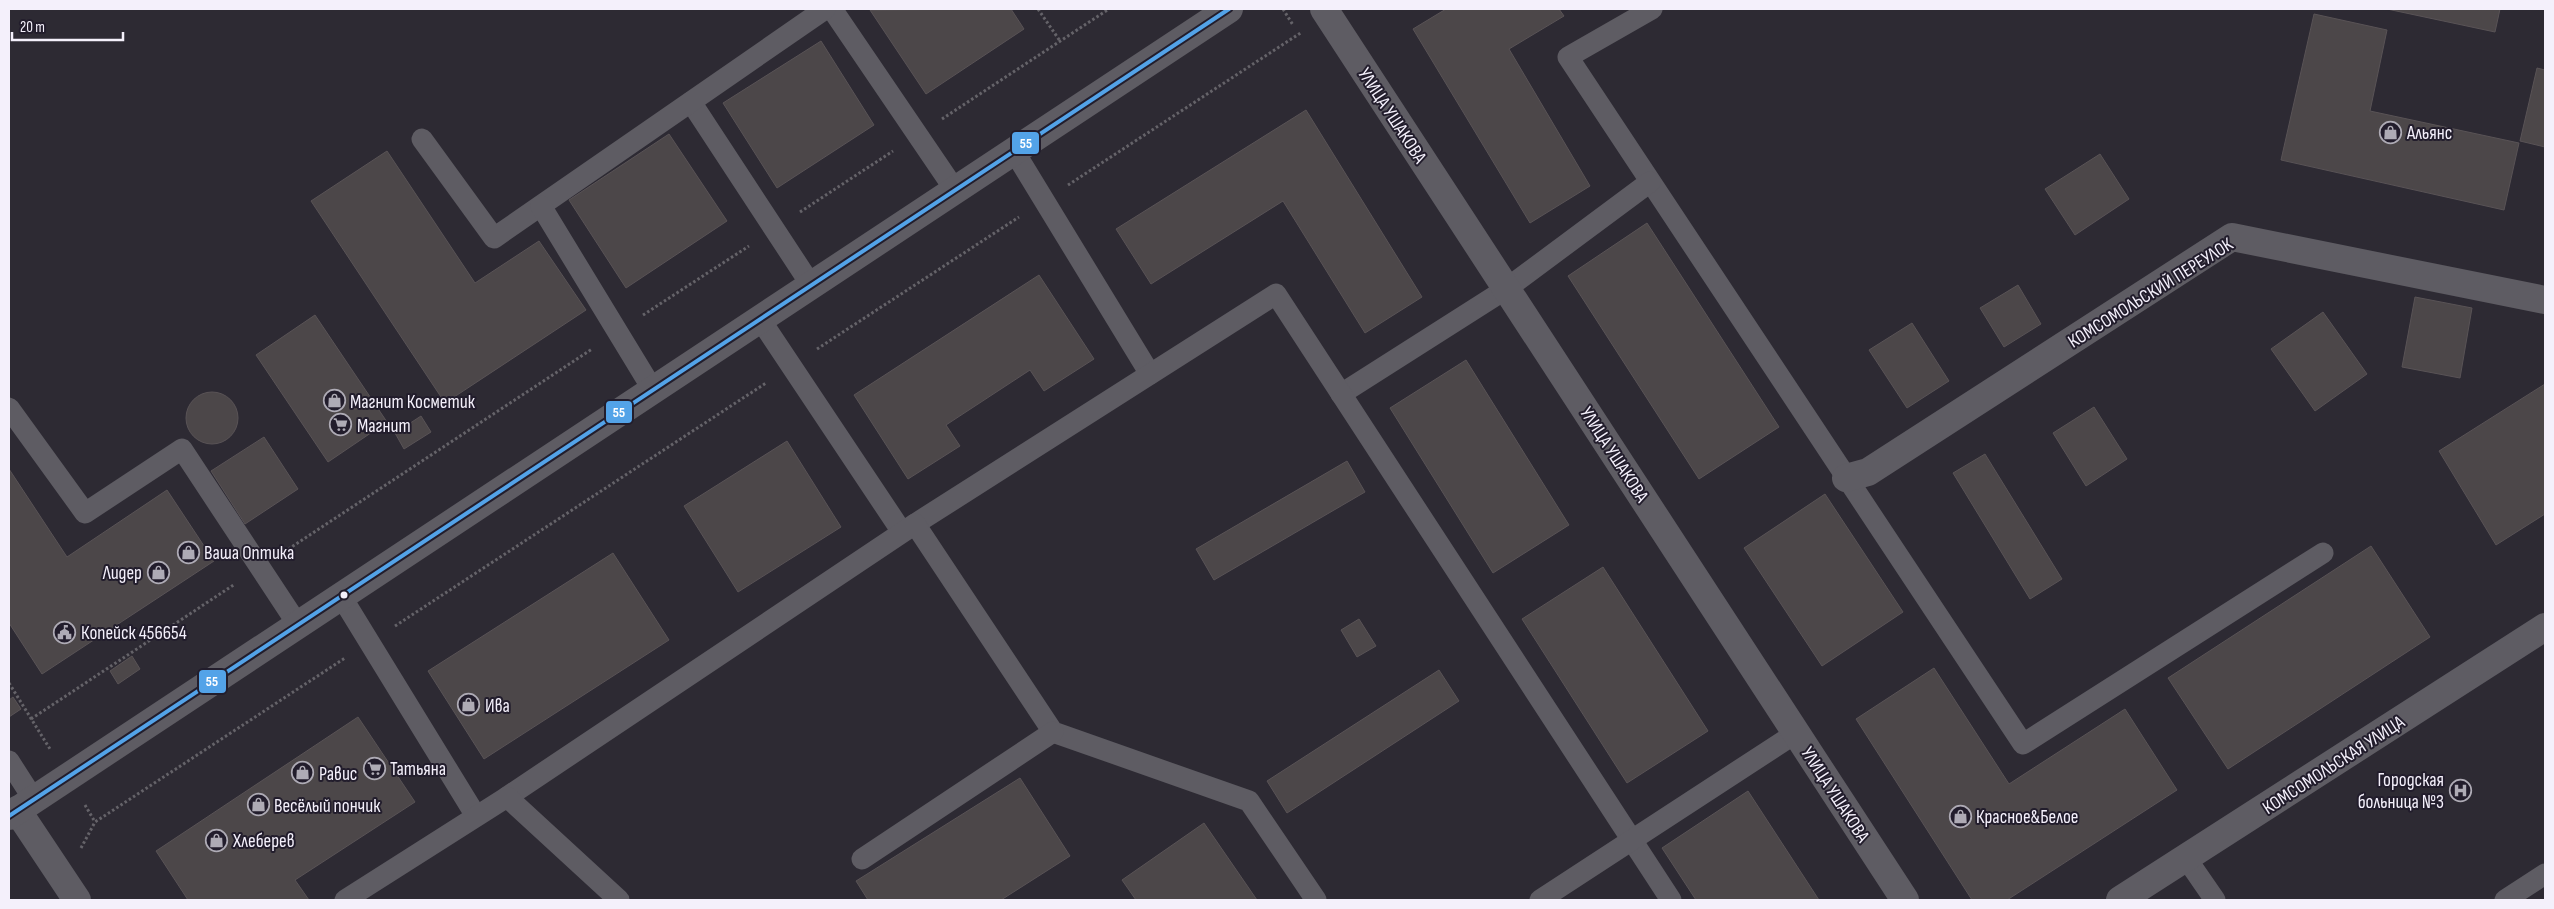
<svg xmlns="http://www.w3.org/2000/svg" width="2554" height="909" font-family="'Sofia Sans Condensed',sans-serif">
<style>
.building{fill:#4c4749;stroke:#595356}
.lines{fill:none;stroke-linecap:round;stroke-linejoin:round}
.path{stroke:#656369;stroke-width:3;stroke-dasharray:2.5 2.5;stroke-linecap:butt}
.service{stroke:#5e5c63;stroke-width:21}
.minor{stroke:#5e5c63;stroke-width:28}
.secondary{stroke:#5e5c63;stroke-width:28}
.bus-1-casing{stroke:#221d2c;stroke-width:8}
.bus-1{stroke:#53a3e8;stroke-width:4}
.bus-dot{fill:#f4f0fb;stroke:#221d2c;stroke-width:2}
.labels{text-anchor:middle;stroke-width:4;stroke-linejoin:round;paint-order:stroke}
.street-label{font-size:19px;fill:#f4f0fb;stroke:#221d2c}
.poi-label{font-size:19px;fill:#f4f0fb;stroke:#221d2c;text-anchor:start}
.line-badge{stroke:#221d2c;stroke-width:2}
.badge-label{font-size:14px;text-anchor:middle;font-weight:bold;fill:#fff}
</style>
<rect width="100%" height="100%" fill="#2d2a33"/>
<g class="building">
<path d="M1011,9L1024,29L926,94L870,10Z"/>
<path d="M1446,9H1559L1564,16L1509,49L1590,186L1530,223L1413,29Z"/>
<path d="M2387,9H2500L2495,32Z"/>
<path d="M2314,14L2387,30L2370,111L2519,143L2504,210L2281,160Z"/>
<path d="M821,41L874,125L777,188L723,103Z"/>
<path d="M2537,68L2545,70V147L2520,141Z"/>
<path d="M1306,110L1422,297L1365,333L1283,201L1151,284L1116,229Z"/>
<path d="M669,134L727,221L626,288L569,200Z"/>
<path d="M387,151L475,283L539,241L586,310L445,403L311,201Z"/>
<path d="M2100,154L2129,199L2075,235L2045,189Z"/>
<path d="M1647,223L1779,427L1699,479L1568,276Z"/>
<path d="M1039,275L1094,359L1044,391L1030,370L946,425L960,446L908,479L854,395Z"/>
<path d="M2018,285L2041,324L2004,347L1980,308Z"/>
<path d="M2415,297L2472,308L2460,378L2402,367Z"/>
<path d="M2323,312L2367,374L2315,411L2271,349Z"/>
<path d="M315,315L387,422L328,462L256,355Z"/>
<path d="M1912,323L1949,381L1907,408L1869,350Z"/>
<path d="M1466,360L1569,525L1493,573L1390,408Z"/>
<path d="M2545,384V514L2496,545L2439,451Z"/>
<circle cx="212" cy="418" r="26"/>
<path d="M2094,407L2127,459L2086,486L2053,433Z"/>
<path d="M421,416L431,432L404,449L395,433Z"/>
<path d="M264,437L298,489L245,524L211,471Z"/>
<path d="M787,441L841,527L738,592L684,506Z"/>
<path d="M1985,454L2062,579L2030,599L1953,473Z"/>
<path d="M1347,461L1365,492L1214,580L1196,549Z"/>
<path d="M9,469L67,557L167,490L214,561L42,674L9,623Z"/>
<path d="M1825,494L1903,612L1822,666L1744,548Z"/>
<path d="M2371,546L2430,637L2228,769L2168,678Z"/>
<path d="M613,553L669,640L484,759L428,671Z"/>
<path d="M1603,567L1708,731L1627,783L1522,619Z"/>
<path d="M1359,619L1376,646L1357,657L1341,630Z"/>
<path d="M132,656L140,669L118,684L110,671Z"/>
<path d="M1934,668L2009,784L2125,709L2177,790L2007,900H1972L1856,719Z"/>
<path d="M1439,670L1459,701L1287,813L1267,781Z"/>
<path d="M13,697L21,709L9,717V700Z"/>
<path d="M358,717L415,802L295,880L309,900H188L156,851Z"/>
<path d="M1020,778L1070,856L1001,900H868L856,881Z"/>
<path d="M1748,791L1819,900H1696L1662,848Z"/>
<path d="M1204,823L1257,900H1136L1122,880Z"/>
</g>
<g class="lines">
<g class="path">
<path d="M1038,9L1060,41"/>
<path d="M1283,9L1293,25"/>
<path d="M942,119L1109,9"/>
<path d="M1068,185L1302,32"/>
<path d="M800,212L893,151"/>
<path d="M643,315L749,246"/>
<path d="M817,349L1019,217"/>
<path d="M284,552L592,349"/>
<path d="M395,626L766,383"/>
<path d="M9,683L50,749"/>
<path d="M31,719L235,584"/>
<path d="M85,805L95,822"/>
<path d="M81,848L95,822L345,658"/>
</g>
<g class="service">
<path d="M832,9L955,190"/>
<path d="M1652,9L1568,57L2023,744L2323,553"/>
<path d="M691,102L811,285"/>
<path d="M422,139L494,238L825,9"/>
<path d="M1014,151L1150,374"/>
<path d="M541,206L653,390"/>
<path d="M760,319L902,532"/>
<path d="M1341,394L1506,289L1650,182"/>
<path d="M9,408L85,513L182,449L298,625"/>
<path d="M915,524L1276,294L1671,900"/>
<path d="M341,596L476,816"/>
<path d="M9,761L34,800"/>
<path d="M507,797L915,524L1053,732L1249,801L1316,900"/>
<path d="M2186,858L2215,900"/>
<path d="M862,859L1053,732"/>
<path d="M345,900L507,797L619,900"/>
<path d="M1540,900L1796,733"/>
<path d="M2505,900L2545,874"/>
</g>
<g class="minor">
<path d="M1324,9L1905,900"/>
<path d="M1846,478L1868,472L2232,237L2545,300"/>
<path d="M17,810L77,900"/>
<path d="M2120,900L2545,627"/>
</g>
<path class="secondary" d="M9,816L1229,9"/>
<defs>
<path id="bus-1" d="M9,816L1229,9"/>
</defs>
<use href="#bus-1" class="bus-1-casing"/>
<use href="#bus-1" class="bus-1"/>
</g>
<defs>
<symbol id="shop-ring" viewBox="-11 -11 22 22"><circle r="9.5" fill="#221d2c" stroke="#aeabb5" stroke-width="1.5"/><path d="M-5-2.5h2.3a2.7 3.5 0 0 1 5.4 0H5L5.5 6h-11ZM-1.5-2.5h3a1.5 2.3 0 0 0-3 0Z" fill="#aeabb5"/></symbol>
<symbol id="supermarket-ring" viewBox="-11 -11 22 22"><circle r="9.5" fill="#221d2c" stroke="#aeabb5" stroke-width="1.5"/><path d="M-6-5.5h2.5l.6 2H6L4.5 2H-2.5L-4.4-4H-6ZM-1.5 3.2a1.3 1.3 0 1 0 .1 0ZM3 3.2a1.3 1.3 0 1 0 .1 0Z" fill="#aeabb5"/></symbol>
<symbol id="civic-ring" viewBox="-11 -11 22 22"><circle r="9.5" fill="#221d2c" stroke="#aeabb5" stroke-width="1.5"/><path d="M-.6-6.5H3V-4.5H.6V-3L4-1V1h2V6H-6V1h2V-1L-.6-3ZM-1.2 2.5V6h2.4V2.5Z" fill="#aeabb5"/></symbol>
<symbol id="hospital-ring" viewBox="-11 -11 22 22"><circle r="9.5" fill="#221d2c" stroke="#aeabb5" stroke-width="1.5"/><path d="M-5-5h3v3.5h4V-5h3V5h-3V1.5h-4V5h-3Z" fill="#aeabb5"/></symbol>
</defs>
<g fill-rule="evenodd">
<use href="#shop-ring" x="2378" y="120" width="25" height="25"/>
<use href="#shop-ring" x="322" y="388" width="25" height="25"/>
<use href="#supermarket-ring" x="328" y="412" width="25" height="25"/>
<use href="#shop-ring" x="176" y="540" width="25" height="25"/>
<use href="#shop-ring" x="146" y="560" width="25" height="25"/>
<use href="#civic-ring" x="52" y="620" width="25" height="25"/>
<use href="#shop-ring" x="456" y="692" width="25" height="25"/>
<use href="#supermarket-ring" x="362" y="756" width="25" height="25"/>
<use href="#shop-ring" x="290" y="760" width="25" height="25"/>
<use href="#hospital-ring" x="2448" y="778" width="25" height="25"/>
<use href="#shop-ring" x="246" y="792" width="25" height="25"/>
<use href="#shop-ring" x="1948" y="804" width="25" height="25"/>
<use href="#shop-ring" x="204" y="828" width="25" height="25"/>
</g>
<circle class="bus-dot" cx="344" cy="595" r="4.5"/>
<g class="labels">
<g class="street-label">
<text transform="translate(1393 115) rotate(57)" y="7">УЛИЦА УШАКОВА</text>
<text transform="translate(2150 292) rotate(-32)" y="7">КОМСОМОЛЬСКИЙ ПЕРЕУЛОК</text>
<text transform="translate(1615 454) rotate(57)" y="7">УЛИЦА УШАКОВА</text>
<text transform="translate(2333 764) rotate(-33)" y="7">КОМСОМОЛЬСКАЯ УЛИЦА</text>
<text transform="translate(1836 794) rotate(57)" y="7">УЛИЦА УШАКОВА</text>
</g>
<g class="poi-label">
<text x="2407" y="139">Альянс</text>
<text x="350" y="408">Магнит Косметик</text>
<text x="357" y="432">Магнит</text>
<text x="204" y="559">Ваша Оптика</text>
<text x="142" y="579" text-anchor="end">Лидер</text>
<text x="81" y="639">Копейск 456654</text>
<text x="485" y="712">Ива</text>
<text x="390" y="775">Татьяна</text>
<text x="319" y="780">Равис</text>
<text x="2444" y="786" text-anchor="end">Городская<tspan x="2444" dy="22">больница №3</tspan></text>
<text x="274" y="812">Весёлый пончик</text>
<text x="1976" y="823">Красное&amp;Белое</text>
<text x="233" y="847">Хлеберев</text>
</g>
</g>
<g class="line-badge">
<rect x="1011" y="131" width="29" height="24" rx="5" fill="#53a3e8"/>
<rect x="605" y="400" width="28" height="24" rx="5" fill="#53a3e8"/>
<rect x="198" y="669" width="29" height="25" rx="5" fill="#53a3e8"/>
</g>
<g class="badge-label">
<text x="1026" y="148">55</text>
<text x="619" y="417">55</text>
<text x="212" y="686">55</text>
</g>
<rect width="2554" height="909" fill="none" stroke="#f4f0fb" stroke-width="20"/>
<path d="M12 32v8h111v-8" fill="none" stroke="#f4f0fb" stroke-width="2.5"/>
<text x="20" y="32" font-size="15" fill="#f4f0fb" stroke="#221d2c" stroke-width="4" paint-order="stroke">20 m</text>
</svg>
